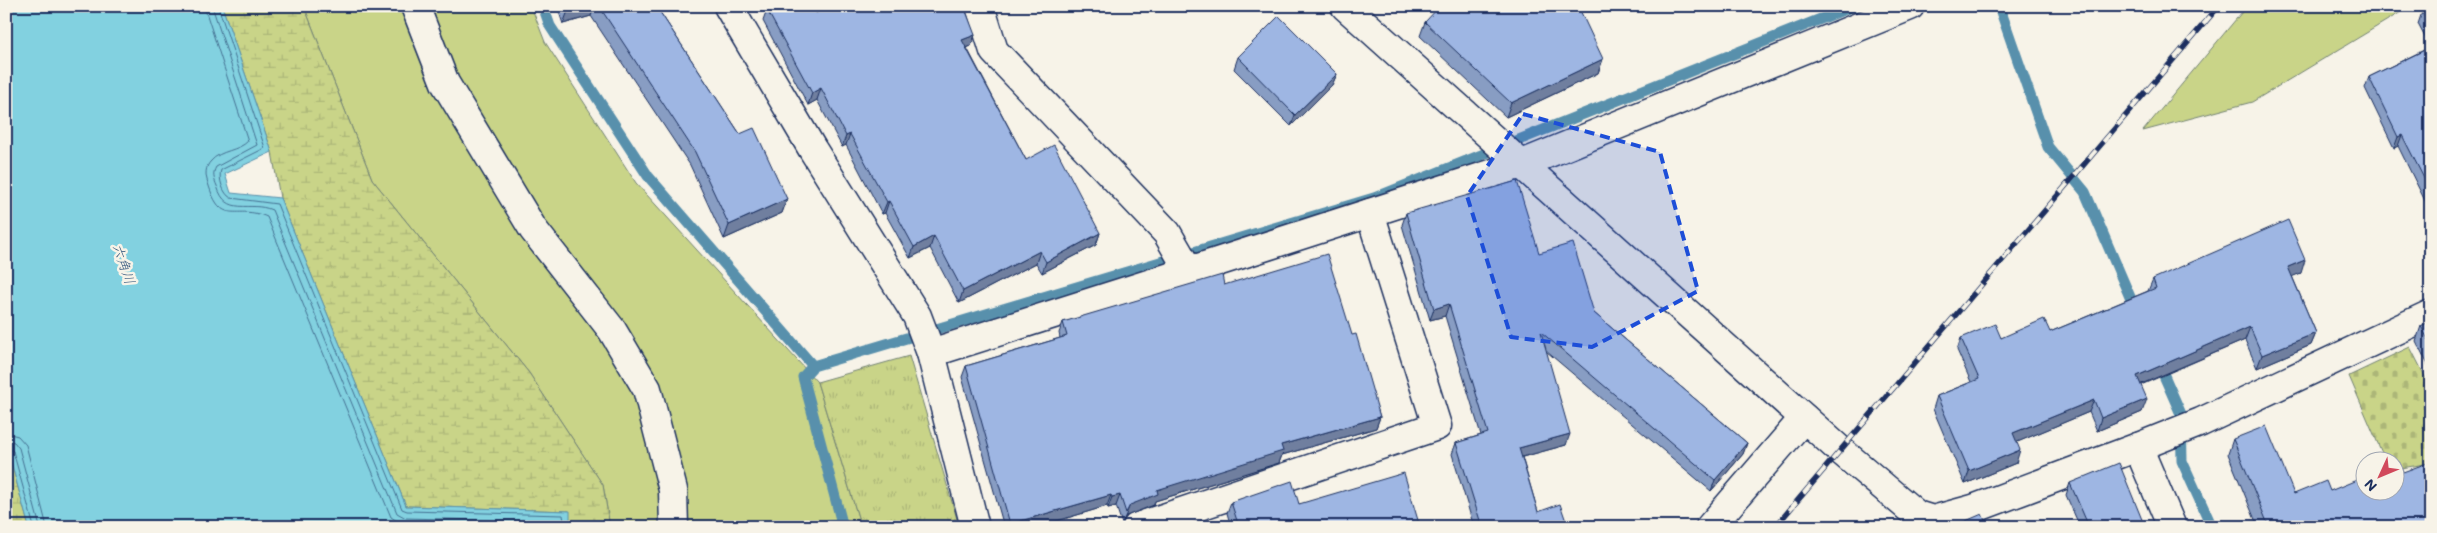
<svg xmlns="http://www.w3.org/2000/svg" width="2437" height="533" font-family="Mali,'Klee One',sans-serif">
<style>
.green{fill:#c9d488;stroke:#728273}
.wetland{fill:url(#wetland-marsh);stroke:#728273}
.cemetery{fill:url(#cemetery-stones);stroke:#728273}
.park{fill:url(#park-tufts);stroke:#728273}
.water{fill:#82d1e0;stroke:#5990ac}
.lines{fill:none;stroke-linecap:round;stroke-linejoin:round}
.shore{stroke:#447092;stroke-width:1}
.stream{stroke:#5990ac;stroke-width:11}
.minor-casing{stroke:#1b2f5e;stroke-width:31}
.minor{stroke:#f7f3e8;stroke-width:28}
.rail-casing{stroke:#1b2f5e;stroke-width:5.5}
.rail{stroke:#f7f3e8;stroke-width:4;stroke-dasharray:11;stroke-linecap:butt}
.wall{fill:#889dc3;stroke:#1b2f5e}
.shaded-wall{fill:#6f7f9f;stroke:#1b2f5e}
.building{fill:#9eb6e3;stroke:#1b2f5e}
.marked{fill:#1d4ed8;fill-opacity:0.2;stroke:#1d4ed8;stroke-width:4;stroke-dasharray:10 6;stroke-linejoin:round}
.labels{text-anchor:middle;stroke-width:5;stroke-linejoin:round;paint-order:stroke}
.water-label{font-size:14px;font-style:italic;fill:#35587e;stroke:#f7f3e8}
</style>
<defs>
<pattern id="wetland-marsh" width="20" height="14" patternUnits="userSpaceOnUse" patternTransform="scale(1.25)"><rect width="20" height="14" fill="#c9d488"/><path d="M1 5h8M5 5V1M11 12h8M15 12V8" fill="none" stroke="#acb678"/></pattern>
<pattern id="cemetery-stones" width="16" height="16" patternUnits="userSpaceOnUse" patternTransform="scale(1.25)"><rect width="16" height="16" fill="#c9d488"/><path d="M2 7V4a2 2 0 0 1 4 0v3zM10 15v-3a2 2 0 0 1 4 0v3z" fill="#acb678"/></pattern>
<pattern id="park-tufts" width="24" height="20" patternUnits="userSpaceOnUse" patternTransform="scale(1.25)"><rect width="24" height="20" fill="#c9d488"/><path d="M3 7l-1-3M5 7V3M7 7l1-3M15 17l-1-3M17 17v-4M19 17l1-3" fill="none" stroke="#acb678"/></pattern>
</defs>
<rect width="100%" height="100%" fill="#f7f3e8"/>
<filter id="ink" filterUnits="userSpaceOnUse"><feTurbulence type="fractalNoise" baseFrequency=".02" numOctaves="2"/><feDisplacementMap in="SourceGraphic" scale="10" xChannelSelector="R" yChannelSelector="G"/><feConvolveMatrix kernelMatrix="1 2 1 2 8 2 1 2 1" color-interpolation-filters="sRGB"/></filter>
<g filter="url(#ink)">
<g class="green">
<path d="M304,6H531L545,42L636,183L817,382L861,527H610L603,485L529,373L372,179Z"/>
<path d="M2247,6H2411L2252,102L2143,131Z"/>
</g>
<g class="wetland">
<path d="M222,6H304L372,179L529,373L603,485L610,527H570L569,511L406,506L280,198L272,152Z"/>
<path d="M6,444L29,527H6Z"/>
</g>
<path class="cemetery" d="M2410,347L2431,388V474L2426,464L2395,469L2394,460H2385L2349,376Z"/>
<path class="park" d="M909,356L957,519L934,527H861L817,382Z"/>
<path class="water" d="M6,6H222L272,152L225,174L231,193L280,198L406,506L570,511V527H29L6,444Z"/>
<g class="lines">
<g class="shore">
<path d="M204,6L248,141C239,151 220,150 211,161C205,167 205,175 208,183C222,229 236,203 267,217L391,517L403,525L467,527"/>
<path d="M212,6L257,145L216,167C212,174 214,179 217,186C227,218 249,200 272,210L397,513L406,518L556,522L559,527"/>
<path d="M218,6L265,148L221,170C218,178 223,194 231,198L277,204L402,509L407,511L563,515L565,527"/>
<path d="M6,433L18,436L26,445L47,527"/>
<path d="M6,440L14,442L19,448L40,527"/>
<path d="M6,447L13,451L34,527"/>
</g>
<g class="stream">
<path d="M543,6L550,26L648,176L813,366"/>
<path d="M1999,6L2048,147L2085,192L2136,311"/>
<path d="M2158,362L2181,414L2182,461L2212,527"/>
<path d="M815,527L842,525"/>
<path d="M843,527L803,377L813,366L1374,198L1853,6"/>
</g>
<defs>
<g id="minor">
<path d="M415,6L445,83L533,229L612,330L647,389L673,490L674,527"/>
<path d="M728,6L813,150L917,316L931,353L975,527"/>
<path d="M980,6L994,51L1167,233L1189,271L1522,164L1910,6"/>
<path d="M1345,6L1840,450L1917,515L1933,520L1973,509L2138,447L2201,422L2431,314"/>
<path d="M931,353L1189,271"/>
<path d="M2138,447L2172,527"/>
<path d="M1137,527L1437,426L1370,213"/>
<path d="M1710,527L1804,418"/>
</g>
</defs>
<use href="#minor" class="minor-casing"/>
<use href="#minor" class="minor"/>
<defs>
<path id="rail" d="M1775,527L2219,6"/>
</defs>
<use href="#rail" class="rail-casing"/>
<use href="#rail" class="rail"/>
</g>
<g class="wall">
<path d="M557,6H656L740,134L787,199L782,213L724,239L690,165L591,16L563,24Z"/>
<path d="M832,8L975,35L971,46L967,48L1026,160L1100,233L1096,245L1042,273L1036,263L959,303L930,248L910,258L885,213L882,214L846,145L842,147L817,100L808,105L763,21L767,10L816,13Z"/>
<path d="M2431,8V213L2398,146L2394,148L2365,88L2369,77L2430,47L2418,24L2422,12Z"/>
<path d="M1425,22L1603,59L1598,73L1506,117L1420,36Z"/>
<path d="M1238,57L1337,74L1332,85L1291,126L1234,69Z"/>
<path d="M1406,213L1539,253L1594,313L1747,443L1743,454L1711,491L1546,351L1566,445L1522,457L1538,512L1568,527H1474L1452,454L1456,443L1481,435L1445,316L1430,320L1402,225Z"/>
<path d="M2301,273L2292,276L2316,333L2311,345L2257,368L2245,340L2141,385L2142,412L2097,431L2089,412L2017,442L2016,463L1965,484L1933,409L1937,396L1971,382L1957,350L1961,338H2001L2050,332L2148,291L2153,279Z"/>
<path d="M1224,285L1352,335L1380,417L1376,428L1282,455L1279,463L1155,501L1154,505L1126,516L1122,524L1116,506L1108,508L1107,506L1037,527H1004L962,377L966,366L1060,338L1059,333L1063,322Z"/>
<path d="M2431,321V371L2416,341L2421,326Z"/>
<path d="M2233,439L2294,494L2330,491L2403,472L2431,527H2258L2228,454Z"/>
<path d="M2070,483L2145,527H2080L2066,495Z"/>
<path d="M1231,502L1299,504L1420,527H1231L1227,513Z"/>
</g>
<g class="shaded-wall">
<path d="M583,6H595L591,16L563,24L568,11Z"/>
<path d="M975,35L971,46L958,51L962,40Z"/>
<path d="M1603,59L1598,73L1506,117L1511,103Z"/>
<path d="M1337,74L1332,85L1291,126L1295,115Z"/>
<path d="M821,88L817,100L808,105L812,93Z"/>
<path d="M850,134L846,145L842,147L846,136Z"/>
<path d="M2402,135L2398,146L2394,148L2398,137Z"/>
<path d="M787,199L782,213L724,239L729,225Z"/>
<path d="M889,201L885,213L882,214L887,202Z"/>
<path d="M1100,233L1096,245L1042,273L1046,262Z"/>
<path d="M934,236L930,248L910,258L914,247Z"/>
<path d="M1040,251L1036,263L959,303L963,291Z"/>
<path d="M2305,260L2301,273L2284,280L2288,267Z"/>
<path d="M1449,304L1445,316L1430,320L1434,309Z"/>
<path d="M2250,327L2245,340L2132,388L2137,376Z"/>
<path d="M2316,333L2311,345L2257,368L2262,355Z"/>
<path d="M2147,399L2142,412L2097,431L2101,418Z"/>
<path d="M2094,400L2089,412L2008,446L2013,433Z"/>
<path d="M1380,417L1376,428L1282,455L1279,463L1155,501L1154,505L1126,516L1122,524L1130,505L1157,490L1281,445Z"/>
<path d="M1570,434L1566,445L1515,459L1519,448Z"/>
<path d="M1747,443L1743,454L1711,491L1715,480Z"/>
<path d="M2020,450L2016,463L1965,484L1969,471Z"/>
<path d="M1111,495L1107,506L1037,527H1010V524Z"/>
<path d="M1120,495L1116,506L1108,508L1112,497Z"/>
</g>
<g class="building">
<path d="M566,6H583L568,11Z"/>
<path d="M599,6H656L740,134L754,128L787,199L729,225L695,152Z"/>
<path d="M774,6H813L816,13L829,6H831L832,8L836,6H964L975,35L962,40L1026,160L1054,145L1100,233L1046,262L1040,251L963,291L934,236L914,247L889,201L887,202L850,134L846,136L821,88L812,93L767,10Z"/>
<path d="M1440,6H1578L1603,59L1511,103L1425,22Z"/>
<path d="M2431,8V30L2422,12Z"/>
<path d="M1279,16L1337,74L1295,115L1238,57Z"/>
<path d="M2431,47V192L2402,135L2398,137L2369,77Z"/>
<path d="M1517,181L1539,253L1573,243L1594,313L1747,443L1715,480L1541,332L1570,434L1519,448L1538,512L1560,504L1568,527H1482L1456,443L1488,433L1449,304L1434,309L1406,213Z"/>
<path d="M2288,220L2305,260L2288,267L2316,333L2262,355L2250,327L2137,376L2147,399L2101,418L2094,400L2013,433L2020,450L1969,471L1937,396L1979,379L1961,338L1995,324L2001,338L2044,319L2050,332L2156,288L2153,279Z"/>
<path d="M1327,254L1352,335L1356,334L1380,417L1281,445L1283,451L1157,490L1158,494L1130,505L1126,513L1120,495L1112,497L1111,495L1010,524L966,366L1067,336L1063,322L1222,275L1224,285Z"/>
<path d="M2431,321V345L2421,326Z"/>
<path d="M2266,426L2294,494L2326,481L2330,491L2364,477V490H2394V464L2399,462L2403,472L2430,462L2431,463V527H2269L2233,439Z"/>
<path d="M2119,463L2145,527H2089L2070,483Z"/>
<path d="M1404,473L1420,527H1239L1231,502L1292,481L1299,504Z"/>
<path d="M1982,514L1988,527H1952Z"/>
<path d="M1168,523L1169,527H1157Z"/>
</g>
</g>
<path class="marked" d="M1523,114L1660,152L1698,291L1592,347L1511,337L1467,196Z"/>
<g class="labels">
<g class="water-label">
<text transform="translate(124 264) rotate(71)" y="5">六角川</text>
</g>
</g>
<rect width="2437" height="533" fill="none" stroke="#f7f3e8" stroke-width="25"/>
<rect x="12" y="12" width="2412" height="508" fill="none" stroke="#1b2f5e" stroke-width="2" filter="url(#ink)"/>
<g transform="translate(2380 476) rotate(226)"><circle r="24" fill="#f7f3e8" stroke="#9fa5b1"/>
<path d="M0-4L9 19L0 12L-9 19Z" fill="#d1495b"/>
<text y="-8" font-size="14" font-weight="bold" text-anchor="middle" fill="#1b2f5e">N</text>
</g>
</svg>
